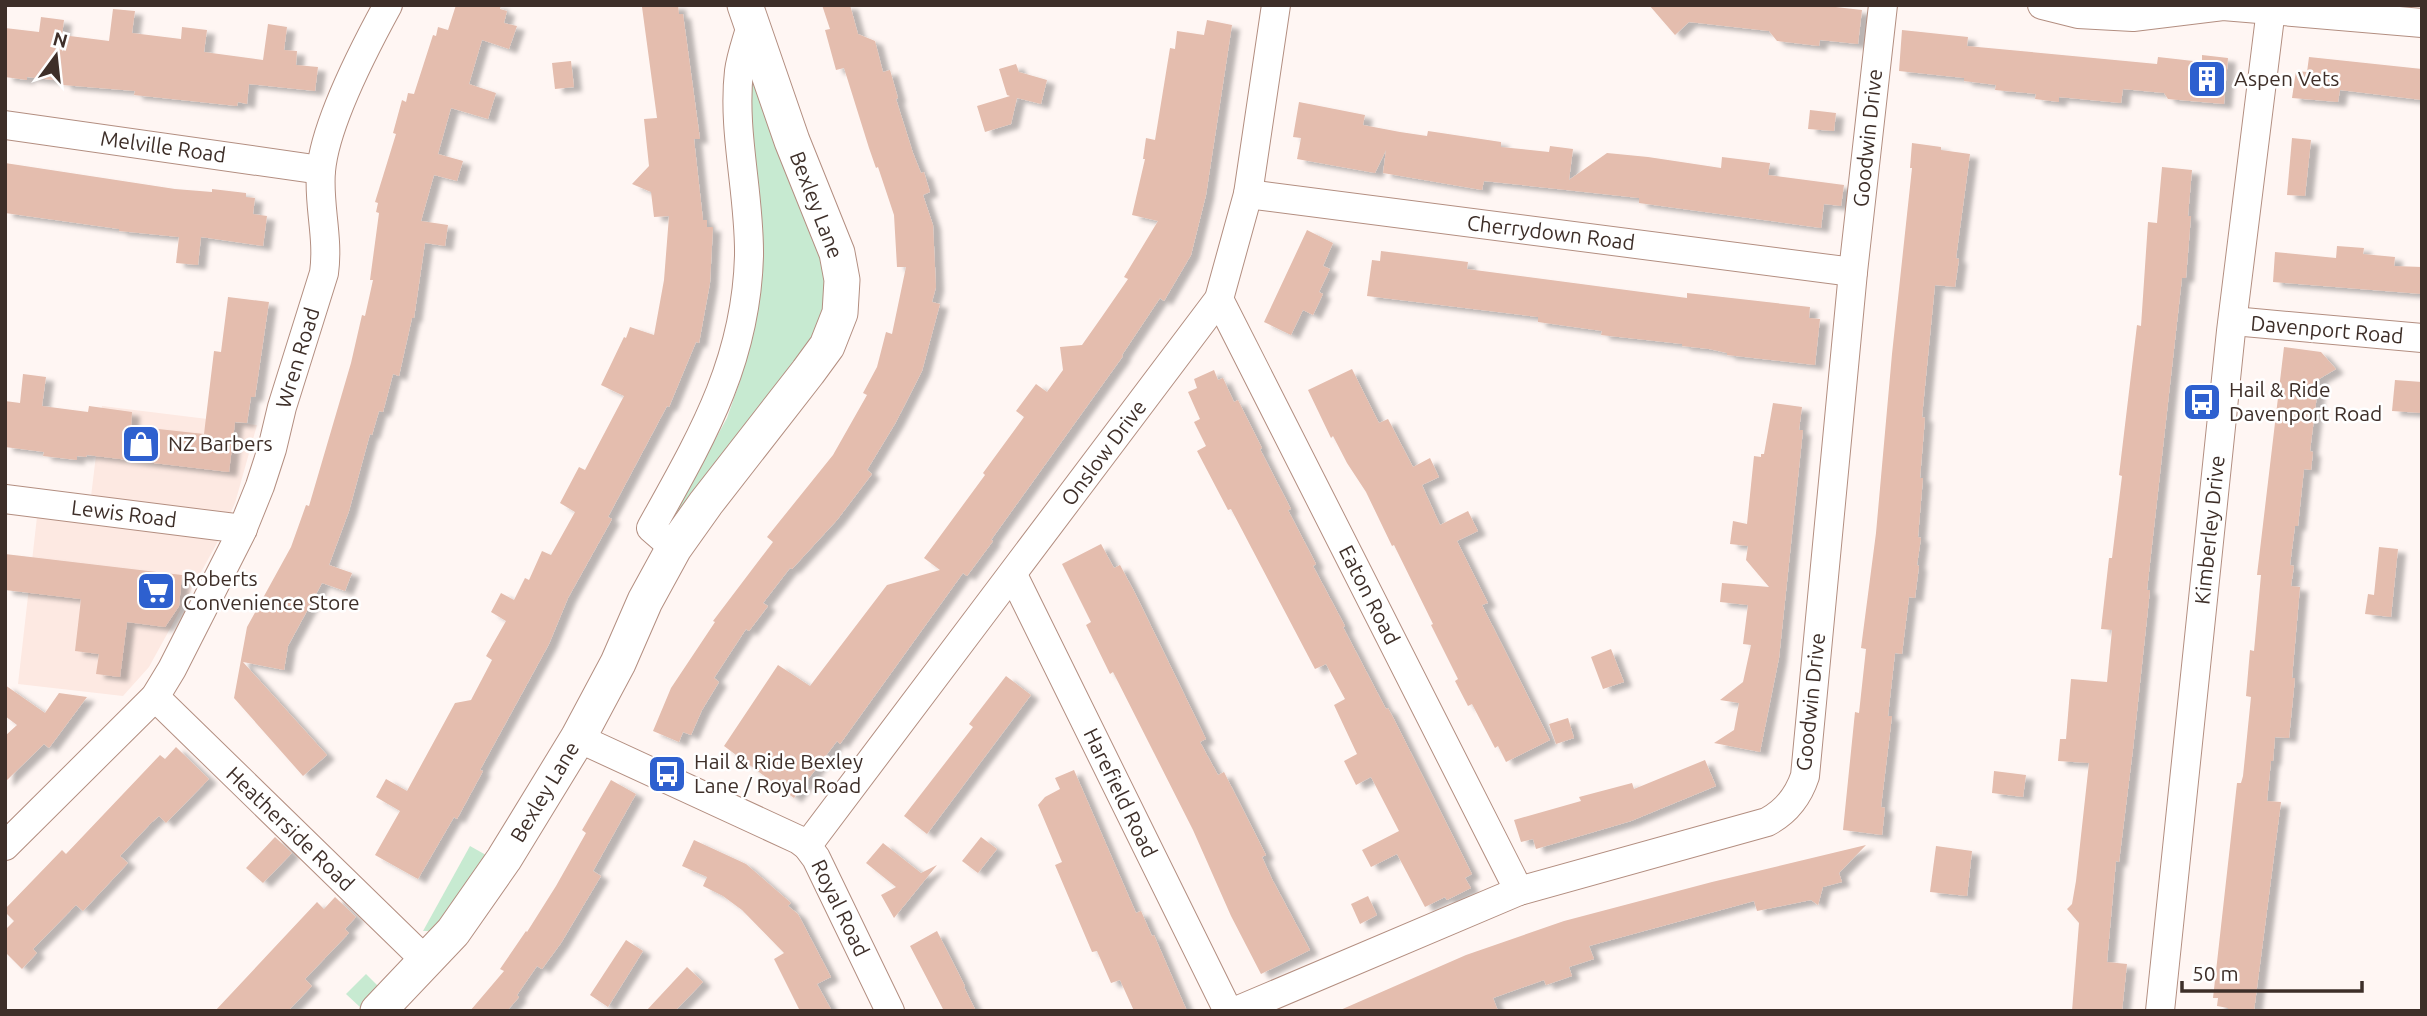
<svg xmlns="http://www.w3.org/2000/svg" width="2427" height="1016" font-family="Ubuntu,sans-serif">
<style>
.built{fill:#fde9e2}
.green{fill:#c7ead1}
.building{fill:#e4bdae;filter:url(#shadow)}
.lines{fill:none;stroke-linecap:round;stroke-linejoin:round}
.minor-casing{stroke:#b38e80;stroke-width:30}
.tertiary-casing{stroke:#b38e80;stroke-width:37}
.minor{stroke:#fff;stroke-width:28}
.tertiary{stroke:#fff;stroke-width:35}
.labels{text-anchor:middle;stroke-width:5;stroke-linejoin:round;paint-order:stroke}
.poi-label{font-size:21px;fill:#3e2f29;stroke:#fff;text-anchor:start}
.street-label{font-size:21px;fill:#3e2f29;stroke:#fff}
</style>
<defs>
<filter id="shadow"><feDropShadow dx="8" dy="4.5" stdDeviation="2" flood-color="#0004"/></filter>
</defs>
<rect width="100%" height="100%" fill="#fff6f3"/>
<path class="built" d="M102,406L257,425L235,503L217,543L149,667L123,696L18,684L38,508L89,513Z"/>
<g class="green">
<path d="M754,75L820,252L828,286L820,338L666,529L727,418L740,381L751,336L746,82Z"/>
<path d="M470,846L493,859L433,931H423Z"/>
<path d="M366,974L380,988L361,1008L346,994Z"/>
</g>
<g class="building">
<path d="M456,5H501L500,9L507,11L504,23L517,26L509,49L482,40L469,84L496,93L488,119L451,108L438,154L463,161L457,181L434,175L421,221L448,225L445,246L425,243L414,318H412L399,376L393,374L383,412L379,411L372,435L370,434L349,511L329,565L352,573L345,591L322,583L288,646L284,670L243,662L327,755L303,776L234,698L247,627L291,547L306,505L309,506L351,363L362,315L365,316L373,280H370L379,213L376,212L378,203L375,202L396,134L393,133L402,100L406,102L408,93L414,94L433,35L436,36L438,27L448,30Z"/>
<path d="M654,5H678L679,14H683L700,139H694L703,220H707V227H713L710,283L699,343L696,342L669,407L667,406L608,517L612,519L568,598L549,644L480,770L483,771L457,819L454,817L418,879L375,855L400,811L376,797L386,779L407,791L455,703L471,700L492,660L486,656L506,621L491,612L501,593L514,600L525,578L529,580L542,551L551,555L575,512L560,503L579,467L585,470L624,396L601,385L624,337L626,338L630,327L654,335L664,280L669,216L654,217L651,192L632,184L649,166L644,119L657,118L642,7Z"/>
<path d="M822,5H850L858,34L875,41L883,72L890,70L898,98L896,99L913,153L921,173L924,172L930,192L923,195L933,225L936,287L932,302L940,304L922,371L896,422L867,470L872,474L837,520L792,569L790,568L763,603L768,606L749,631L746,629L714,678L719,682L702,710L691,735L683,732L679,742L653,731L671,688L715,622L713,621L773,542L767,537L833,455L867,395L863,393L877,367L886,332L892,334L906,267H897L894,215L878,167L876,168L869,148L844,68L836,70L825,30L830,29Z"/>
<path d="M1649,5H1818L1862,10L1858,44L1820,40L1819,46L1777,41L1769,31L1689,22L1675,35Z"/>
<path d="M113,9L135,11L132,33L181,39L182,27L207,30L204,52L263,60L268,24L287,27L284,50L297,51L296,65L318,67L315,91L249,84L247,104L238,102L237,106L134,95L135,91L63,85V81L27,77V80L5,77V28L39,32L41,17L64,20L62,35L109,41Z"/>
<path d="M1207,20L1232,25L1206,195L1191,255L1164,301L1160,298L1122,355L1123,356L991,540L993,541L967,576L963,573L840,744L837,741L794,798L724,746L778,665L810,686L887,585L940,570L924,558L985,475L983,473L1024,417L1016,411L1036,384L1047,392L1063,370L1060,347L1082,345L1101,318L1128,279L1124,277L1158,221L1132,215L1145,159H1143L1146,138L1155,140L1170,48L1175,49L1177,31L1204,35Z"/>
<path d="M1902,30L1968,37L1967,46L2157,64L2158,57L2202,62V55L2228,58L2224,104L2168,99L2164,93L2123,89L2121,103L2059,97V102L2035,99L2036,94L1995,90L1996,85L1964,81V78L1899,71Z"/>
<path d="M2309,57L2422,69V100L2340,90L2338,102L2292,98L2296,71L2307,72Z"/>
<path d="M571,61L574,87L555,89L552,63Z"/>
<path d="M1016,64L1019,72L1047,80L1041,104L1017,98L1011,124L985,132L977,106L1010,96L1007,95L999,69Z"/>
<path d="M1299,102L1365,115L1363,125L1400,132L1427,136L1428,131L1501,142V147L1549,152L1550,146L1573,149L1569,180L1607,153L1648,157L1721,168L1722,157L1770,163L1768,175L1844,185L1841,206L1824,204L1821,228L1639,203V198L1484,181L1482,190L1383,173L1386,150L1375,173L1297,159L1301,138L1293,137Z"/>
<path d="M1810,110L1836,113L1834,131L1808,129Z"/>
<path d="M2292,138L2311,140L2305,196L2287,195Z"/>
<path d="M1912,143L1941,147V150L1970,154L1956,258L1959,259L1955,287L1935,285L1922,417L1925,418L1920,478H1923L1918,537L1921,538L1917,565L1919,566L1915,598L1909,597L1902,654L1895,653L1888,716H1892L1881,807L1885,808L1882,835L1843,830L1855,712L1859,713L1866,649L1861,648L1876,533L1892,354L1912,168H1910Z"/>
<path d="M5,163L175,189L212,192V189L246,193V197L255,198L253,214L267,216L263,246L201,237L198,265L176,263L179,237L119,231V229L5,213Z"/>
<path d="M2162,167L2192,170L2188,216H2191L2186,278H2182L2147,590H2150L2133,749L2119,862L2116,861L2112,906L2107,962L2127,964L2122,1011H2072L2079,923L2067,909L2072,904L2076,881L2089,763L2058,761L2060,739H2066L2071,679L2107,682L2112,630L2101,629L2109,558H2112L2122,476L2119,475L2137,325L2141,326L2148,222L2157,223Z"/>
<path d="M1307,230L1333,243L1323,266L1330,269L1319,292L1323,294L1313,315L1303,310L1291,335L1264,322Z"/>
<path d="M2337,246L2364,248L2363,254L2395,257L2394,266L2422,267V294L2273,282L2275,252L2336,258Z"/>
<path d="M1381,251L1468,262L1467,269L1687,298V293L1810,307L1809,318L1820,319L1815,365L1727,355V353L1709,349L1682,346V344L1601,335L1602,331L1538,322V317L1367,296L1372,260L1380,261Z"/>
<path d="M228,297L269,302L255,397H251L247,423L235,422L229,472L87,455L86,457L77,456V460L43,456L44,452L5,447V401L20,403L23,374L46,377L42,406L88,412L89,406L132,412L131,426L204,434L214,351L221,352Z"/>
<path d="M2284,347L2321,352L2336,369L2319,379L2310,451L2313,452L2311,470L2304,469L2298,526H2295L2290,565L2294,566L2291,586L2300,587L2292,678H2295L2289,738L2275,737L2273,761H2271L2267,801L2281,802L2254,1011H2228V1008L2217,1006L2218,998H2213L2237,783H2241L2243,776L2251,697L2246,696L2250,650L2254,651L2261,575H2257Z"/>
<path d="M1352,369L1379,423L1388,419L1413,467L1430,458L1439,477L1422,485L1440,525L1468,511L1478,531L1457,541L1488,603L1482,605L1550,740L1506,762L1498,746L1495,748L1472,704L1468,706L1455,681L1458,679L1431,625L1433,624L1394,545L1392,546L1366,492L1347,463L1333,436L1331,438L1308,390Z"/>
<path d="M1214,370L1218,380L1223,378L1234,402L1238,400L1262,448L1260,449L1291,509L1288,510L1316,564L1313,566L1345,626L1343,627L1386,709L1388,708L1396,723L1472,874L1465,878L1471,888L1447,900L1445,897L1425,907L1397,854L1371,867L1362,850L1399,831L1371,777L1356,785L1344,761L1357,754L1334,705L1345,699L1326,664L1315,669L1231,509L1228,510L1197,451L1206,446L1194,422L1200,419L1188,392L1197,388L1194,379Z"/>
<path d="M2395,380L2422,382V413L2392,411Z"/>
<path d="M1773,403L1802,407L1799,430H1803L1779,658L1760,752L1714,743L1734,730L1739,703L1720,700L1743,682L1751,645L1743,644L1748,605L1720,602L1722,583L1769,587L1746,560L1748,546L1730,544L1733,521L1747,524L1754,456L1761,457V454H1764Z"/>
<path d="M1101,544L1114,568L1120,565L1135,593L1206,739L1200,742L1218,775L1224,772L1266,855L1262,857L1272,879L1310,950L1261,974L1231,916L1193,830L1113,672L1110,674L1086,625L1091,622L1062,564Z"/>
<path d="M2379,547L2398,549L2391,617L2365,614L2368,594L2374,595Z"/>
<path d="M5,554L182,575L179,606L165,627L127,622L120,677L96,674L99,654L75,651L81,599L5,590Z"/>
<path d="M1611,649L1624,682L1603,689L1591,657Z"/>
<path d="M1006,676L1031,695L927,834L904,816L973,727L969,724Z"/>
<path d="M5,685L45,713L59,693L87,697L49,748L44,744L5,782V736L17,725L5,716Z"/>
<path d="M1568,718L1574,738L1556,744L1549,724Z"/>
<path d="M176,747L209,779L166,823L159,816L151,823L120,856L128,863L83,911L76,905L33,949L37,953L22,969L5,952V930L14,921L5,912V909L62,850L66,854L160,755L165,759Z"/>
<path d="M1705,760L1716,786L1631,821L1553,844L1536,849L1533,839L1521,842L1514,820L1581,801L1579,797L1632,783L1634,789Z"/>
<path d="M1074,770L1136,913L1141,911L1152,936L1154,935L1187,1011H1134L1120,980L1111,983L1097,951L1092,952L1055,865L1062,862L1038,805L1045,797L1060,789L1055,778Z"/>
<path d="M1994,771L2026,775L2023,797L1992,793Z"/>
<path d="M611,780L636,794L593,871L601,876L561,943L542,969L537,966L517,995L519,997L507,1011H470L504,971L500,969L526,931L527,932L556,886L586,833L582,830Z"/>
<path d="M275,837L292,853L263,883L246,868Z"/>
<path d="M981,837L997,849L978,873L962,861Z"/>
<path d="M694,840L746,864L791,903L788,906L798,914L831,977L817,984L832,1011H800L774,959L784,953L742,910L723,896L703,886L707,877L682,866Z"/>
<path d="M883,843L921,873L937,865L894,918L881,895L896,887L866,863Z"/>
<path d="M1866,845L1839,873L1842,882L1823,887L1818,905L1811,900L1757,911L1754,901L1589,946L1594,959L1569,967L1572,976L1546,985L1544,980L1493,998L1498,1011H1338L1466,955L1564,921L1712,882Z"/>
<path d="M1936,846L1972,851L1967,896L1930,892Z"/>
<path d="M1368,896L1377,915L1360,924L1351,904Z"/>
<path d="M335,897L356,917L345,929L349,933L305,979L312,986L288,1011H215L317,902L324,909Z"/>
<path d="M937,931L965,986L964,987L976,1011H944L910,946Z"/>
<path d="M626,940L643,951L608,1007L590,995Z"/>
<path d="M687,967L703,982L675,1011H646Z"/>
</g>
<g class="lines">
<defs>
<g id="minor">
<path d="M2042,5L2078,14L2133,17L2223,6L2422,23"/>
<path d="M5,125L321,170"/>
<path d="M1248,194L1853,272"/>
<path d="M1219,299L1519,891"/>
<path d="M2233,321L2422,338"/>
<path d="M5,499L243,529"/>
<path d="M674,548L651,528C701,438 746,363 749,256C750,195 732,131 739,71C741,56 747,40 751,25"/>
<path d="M1013,575L1228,1011"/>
<path d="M155,697L426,961"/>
<path d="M578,738L799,840L807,846L816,858L890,1011"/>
<path d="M5,846L155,697L172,669L241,533L260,486L272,449L282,407L324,273C329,237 318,205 321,171C325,124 365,47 388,5"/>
<path d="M807,846L1219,299L1248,194L1276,5"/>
<path d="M1236,1011L1519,891L1767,822C1786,812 1798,797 1805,776L1853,272L1883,5"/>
<path d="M2160,1011L2231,331L2271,9"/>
</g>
<path id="tertiary" d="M378,1011L453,932L504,859L578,738L618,663L645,601L674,548L706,503L808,372L827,346L840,313L842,280L837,253L792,141L745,5"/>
</defs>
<use href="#minor" class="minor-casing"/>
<use href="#tertiary" class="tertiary-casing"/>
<use href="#minor" class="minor"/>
<use href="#tertiary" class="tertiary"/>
</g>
<defs>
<symbol id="building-square" viewBox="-11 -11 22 22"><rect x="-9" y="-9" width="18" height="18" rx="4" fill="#2e60cf" stroke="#fff"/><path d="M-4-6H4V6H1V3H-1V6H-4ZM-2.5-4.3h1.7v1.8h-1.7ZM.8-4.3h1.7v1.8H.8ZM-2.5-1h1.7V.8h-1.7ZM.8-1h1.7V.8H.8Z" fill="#fff"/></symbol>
<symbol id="bus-square" viewBox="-11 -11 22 22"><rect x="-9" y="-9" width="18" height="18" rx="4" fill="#2e60cf" stroke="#fff"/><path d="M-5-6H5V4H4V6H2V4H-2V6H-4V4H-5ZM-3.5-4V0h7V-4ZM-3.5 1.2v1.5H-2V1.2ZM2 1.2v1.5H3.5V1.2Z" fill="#fff"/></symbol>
<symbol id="shop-square" viewBox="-11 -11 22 22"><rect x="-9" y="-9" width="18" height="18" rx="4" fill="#2e60cf" stroke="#fff"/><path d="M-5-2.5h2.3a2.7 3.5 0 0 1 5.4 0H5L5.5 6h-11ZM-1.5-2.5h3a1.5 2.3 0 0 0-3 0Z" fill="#fff"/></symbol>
<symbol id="supermarket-square" viewBox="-11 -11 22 22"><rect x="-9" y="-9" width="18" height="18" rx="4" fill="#2e60cf" stroke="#fff"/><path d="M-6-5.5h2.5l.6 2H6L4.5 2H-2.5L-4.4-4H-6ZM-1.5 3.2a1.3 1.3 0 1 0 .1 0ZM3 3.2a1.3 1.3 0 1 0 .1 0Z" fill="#fff"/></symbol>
</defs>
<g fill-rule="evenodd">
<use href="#building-square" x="2185" y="57" width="44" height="44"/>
<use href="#bus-square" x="2180" y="380" width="44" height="44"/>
<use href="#shop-square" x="119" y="422" width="44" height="44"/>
<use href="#supermarket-square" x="134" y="569" width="44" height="44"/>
<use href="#bus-square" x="645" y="752" width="44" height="44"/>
</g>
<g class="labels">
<g class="poi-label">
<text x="2234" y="86">Aspen Vets</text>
<text x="2229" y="397">Hail &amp; Ride<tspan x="2229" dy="24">Davenport Road</tspan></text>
<text x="168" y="451">NZ Barbers</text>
<text x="183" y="586">Roberts<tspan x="183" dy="24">Convenience Store</tspan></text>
<text x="694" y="769">Hail &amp; Ride Bexley<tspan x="694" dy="24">Lane / Royal Road</tspan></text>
</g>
<g class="street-label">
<text transform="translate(1868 138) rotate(-84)" y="7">Goodwin Drive</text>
<text transform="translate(163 147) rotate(8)" y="7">Melville Road</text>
<text transform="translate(816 205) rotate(69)" y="7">Bexley Lane</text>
<text transform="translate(1551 233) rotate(7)" y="7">Cherrydown Road</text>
<text transform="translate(2327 330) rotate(5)" y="7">Davenport Road</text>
<text transform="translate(298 358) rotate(-73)" y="7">Wren Road</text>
<text transform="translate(1104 453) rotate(-53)" y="7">Onslow Drive</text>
<text transform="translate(124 514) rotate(7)" y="7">Lewis Road</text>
<text transform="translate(2210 530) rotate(-84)" y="7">Kimberley Drive</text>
<text transform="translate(1369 595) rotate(63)" y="7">Eaton Road</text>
<text transform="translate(1811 702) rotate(-84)" y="7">Goodwin Drive</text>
<text transform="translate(545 792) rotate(-59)" y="7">Bexley Lane</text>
<text transform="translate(1120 793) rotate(64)" y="7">Harefield Road</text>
<text transform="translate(290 829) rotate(44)" y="7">Heatherside Road</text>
<text transform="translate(840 908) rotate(64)" y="7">Royal Road</text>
</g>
</g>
<rect width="2427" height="1016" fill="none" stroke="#3e2f29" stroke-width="14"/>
<g transform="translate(56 56) rotate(15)" stroke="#ffffff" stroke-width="5" paint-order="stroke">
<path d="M0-5L12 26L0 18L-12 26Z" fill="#3e2f29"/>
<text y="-10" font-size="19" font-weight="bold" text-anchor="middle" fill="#3e2f29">N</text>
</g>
<path d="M2182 981v10h180v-10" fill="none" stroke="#3e2f29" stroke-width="3.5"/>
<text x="2192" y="981" font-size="21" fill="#3e2f29" stroke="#ffffff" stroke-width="5" paint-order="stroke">50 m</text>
</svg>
